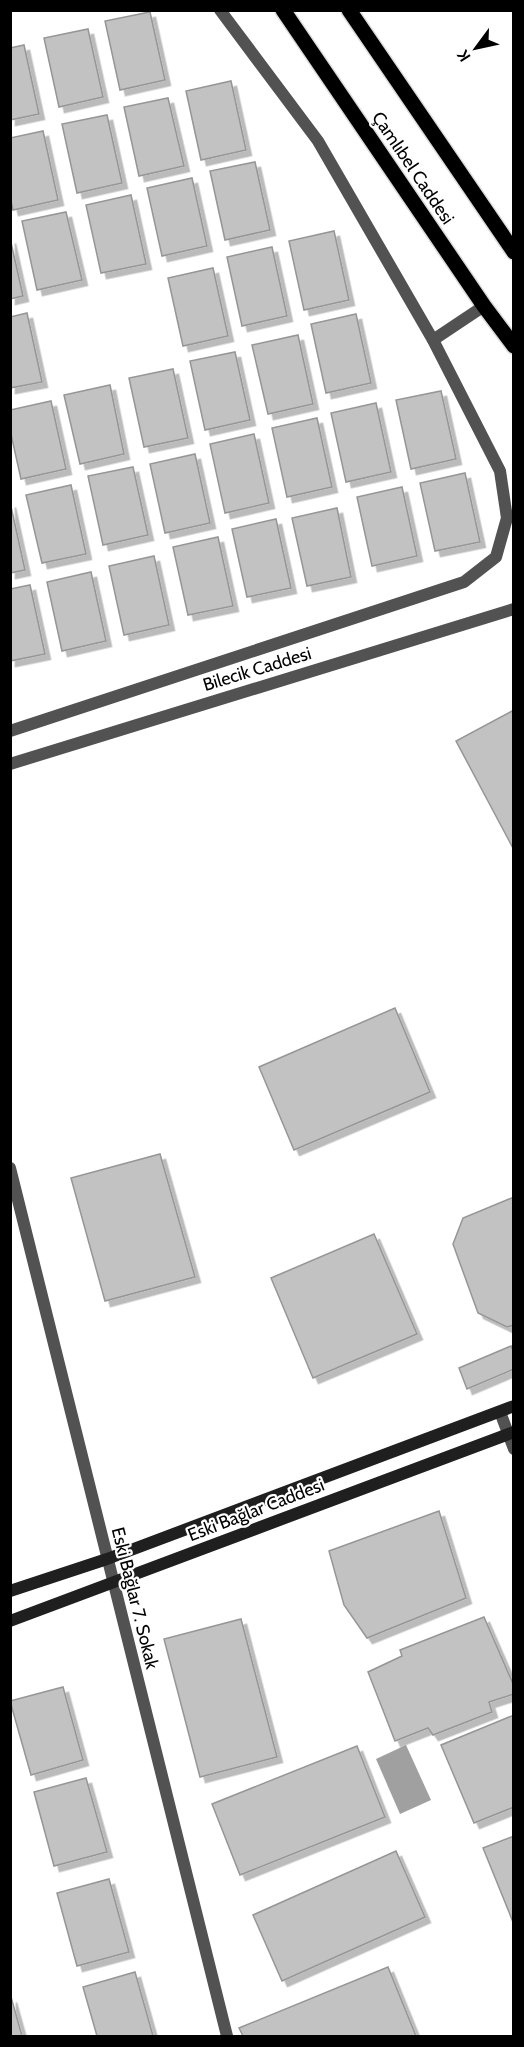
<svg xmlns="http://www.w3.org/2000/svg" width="524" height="2047" font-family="Cabin,sans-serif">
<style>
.water{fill:#a0a0a0}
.building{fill:#c2c2c2;stroke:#969696;stroke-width:1.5;filter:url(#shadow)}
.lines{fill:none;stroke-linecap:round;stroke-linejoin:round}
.primary-casing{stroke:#dbdbdb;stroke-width:18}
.lane{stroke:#525252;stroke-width:12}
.street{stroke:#525252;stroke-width:12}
.secondary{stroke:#1f1f1f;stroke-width:12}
.primary{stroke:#000;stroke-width:15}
.labels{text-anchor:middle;stroke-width:4.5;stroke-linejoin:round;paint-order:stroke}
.street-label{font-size:18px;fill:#000;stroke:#fff}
</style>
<defs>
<filter id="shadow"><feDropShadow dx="5.5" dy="5.5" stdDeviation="0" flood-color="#0004"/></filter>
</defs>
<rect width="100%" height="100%" fill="#fff"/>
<path class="water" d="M406,1745L431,1800L400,1814L376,1759Z"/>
<g class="building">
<path d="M150,12L165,80L120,90L105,21Z"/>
<path d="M88,29L103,97L59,107L44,38Z"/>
<path d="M24,45L39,114L10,120V48Z"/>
<path d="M231,81L246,150L201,160L186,91Z"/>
<path d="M168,98L184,166L139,176L124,107Z"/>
<path d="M107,115L122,183L77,193L62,124Z"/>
<path d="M43,131L58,200L13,210L10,197V138Z"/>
<path d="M255,162L270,230L225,240L210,171Z"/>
<path d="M192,178L207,246L162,256L147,188Z"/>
<path d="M131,195L146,264L101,273L86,205Z"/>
<path d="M66,212L82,280L37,290L22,221Z"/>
<path d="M334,231L349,300L304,310L289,241Z"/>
<path d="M10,238L23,296L10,299Z"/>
<path d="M272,247L287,316L242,326L227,257Z"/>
<path d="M213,268L228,336L183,346L168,278Z"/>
<path d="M27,313L42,382L10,388V317Z"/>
<path d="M356,314L371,383L326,393L311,324Z"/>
<path d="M298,335L313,404L268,414L252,345Z"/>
<path d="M235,352L250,420L205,430L190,361Z"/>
<path d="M173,369L188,438L144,447L129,378Z"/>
<path d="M110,385L124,454L80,464L64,395Z"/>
<path d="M441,391L456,459L411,469L396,400Z"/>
<path d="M51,401L66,469L21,479L10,430V410Z"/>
<path d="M376,403L391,472L346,482L331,413Z"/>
<path d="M317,418L332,487L287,497L272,428Z"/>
<path d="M254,434L269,503L225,513L210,444Z"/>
<path d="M195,454L210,523L165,533L150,464Z"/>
<path d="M133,467L148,535L103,545L88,476Z"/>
<path d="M465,473L480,542L435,551L420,483Z"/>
<path d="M71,485L86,554L42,563L26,495Z"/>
<path d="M402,487L417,556L372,566L357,497Z"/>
<path d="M10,502L25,570L10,573Z"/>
<path d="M337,508L351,577L307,586L292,518Z"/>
<path d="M276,519L291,588L247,597L232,529Z"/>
<path d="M218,537L233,606L188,615L173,547Z"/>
<path d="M154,556L169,625L124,635L109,566Z"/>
<path d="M91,572L106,641L62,651L47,582Z"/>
<path d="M30,585L45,654L10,661V589Z"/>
<path d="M514,710V850L456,741Z"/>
<path d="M395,1008L430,1092L294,1150L259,1067Z"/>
<path d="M160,1154L195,1277L105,1301L71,1178Z"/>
<path d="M514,1197V1325L507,1327L478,1313L453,1244L463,1218Z"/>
<path d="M374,1234L417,1334L313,1378L271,1278Z"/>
<path d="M511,1346L514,1352V1369L467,1389L459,1368Z"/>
<path d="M439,1511L466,1598L367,1638L344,1605L329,1551Z"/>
<path d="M484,1617L514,1686V1694L489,1702L492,1712L433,1735L428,1728L395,1741L368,1672L402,1656L400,1650Z"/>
<path d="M241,1619L277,1757L200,1777L164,1639Z"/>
<path d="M63,1687L83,1760L31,1775L10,1701Z"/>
<path d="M514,1715V1807L474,1823L441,1745Z"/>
<path d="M357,1746L385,1817L240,1875L212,1804Z"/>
<path d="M86,1778L107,1852L54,1866L34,1792Z"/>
<path d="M514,1836V1922H513L483,1848Z"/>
<path d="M396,1851L425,1917L282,1981L253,1915Z"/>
<path d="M109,1879L129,1952L77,1966L57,1893Z"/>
<path d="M388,1967L416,2036H243L239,2028Z"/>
<path d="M135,1972L153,2036H97L83,1987Z"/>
<path d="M11,1997L22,2036H10Z"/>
</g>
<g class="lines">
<defs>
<g id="primary">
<path d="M283,10L484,306L514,346"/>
<path d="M349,10L514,252"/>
</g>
</defs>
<use href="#primary" class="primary-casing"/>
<g class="lane">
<path d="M433,340L484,306"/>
<path d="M10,731L464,582L496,557L507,518L500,471L433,340L318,141L220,10"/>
</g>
<g class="street">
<path d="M10,764L514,609"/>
<path d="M10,1168L227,2036"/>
<path d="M500,1412L514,1449"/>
</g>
<g class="secondary">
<path d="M10,1591L107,1559L514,1406"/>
<path d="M10,1621L514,1432"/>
</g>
<use href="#primary" class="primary"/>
</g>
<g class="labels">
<g class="street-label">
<text transform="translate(413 168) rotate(56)" y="6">Çamlıbel Caddesi</text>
<text transform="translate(257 669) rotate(-17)" y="6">Bilecik Caddesi</text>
<text transform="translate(256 1510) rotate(-21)" y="6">Eski Bağlar Caddesi</text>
<text transform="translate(135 1598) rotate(76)" y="6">Eski Bağlar 7. Sokak</text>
</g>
</g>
<rect width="524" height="2047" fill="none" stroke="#000000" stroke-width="24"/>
<g transform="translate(476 48) rotate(237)" stroke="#ffffff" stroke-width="4.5" paint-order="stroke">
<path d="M0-4.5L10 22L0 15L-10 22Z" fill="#000000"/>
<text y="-9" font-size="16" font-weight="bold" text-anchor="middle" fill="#000000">K</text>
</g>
</svg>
